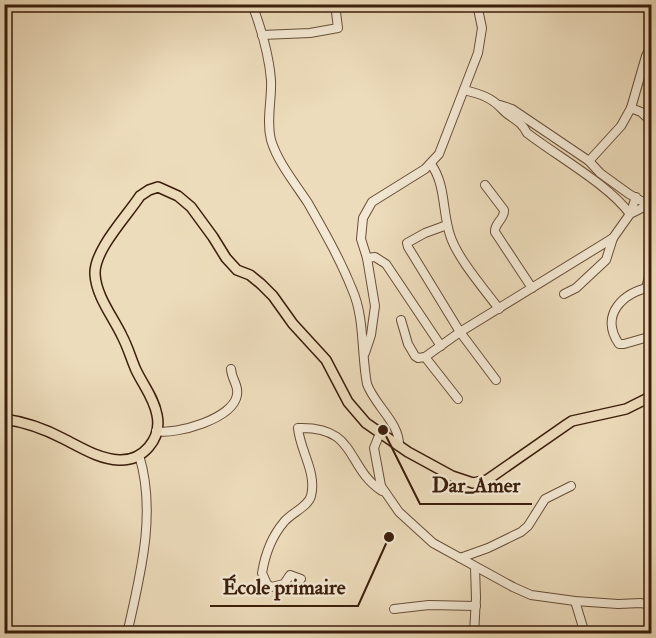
<svg xmlns="http://www.w3.org/2000/svg" width="656" height="638" font-family="'IM FELL Double Pica',serif">
<style>
.lines{fill:none;stroke-linecap:round;stroke-linejoin:round}
.minor-casing{stroke:#684e38;stroke-width:10}
.major-casing{stroke:#3b1e0c;stroke-width:12}
.minor{stroke:#f3e8d3;stroke-width:8}
.major{stroke:#eddcbb;stroke-width:9}
.leader{fill:none;stroke:#3b1e0c;stroke-width:2}
.callout-dot{fill:#3b1e0c;stroke:#f3e8d3;stroke-width:2}
.callout-label{font-size:21px;text-anchor:middle;font-weight:bold;fill:#3b1e0c;stroke:#f3e8d3;stroke-width:5;stroke-linejoin:round;paint-order:stroke}
</style>
<rect width="100%" height="100%" fill="#eddcbb"/>
<filter id="stains"><feTurbulence type="fractalNoise" baseFrequency=".00333" numOctaves="4"/><feColorMatrix values="0 0 0 0 .2 0 0 0 0 .09 0 0 0 0 .02 0 0 0 .5 -.17"/></filter>
<radialGradient id="worn" r=".72"><stop offset=".6" stop-color="#630" stop-opacity="0"/><stop offset="1" stop-color="#630" stop-opacity=".3"/></radialGradient>
<g class="lines">
<defs>
<g id="minor">
<path d="M252,4C261,28 269,55 271,80C272,100 266,120 271,140C278,163 295,183 308,203C324,231 340,259 352,289C365,318 361,353 367,384C375,406 400,423 399,446"/>
<path d="M262,35L310,33L338,28L335,4"/>
<path d="M464,90C480,94 491,97 502,109C511,119 520,119 527,133C557,156 609,185 630,214L652,203"/>
<path d="M500,105L512,109L589,161L600,173L629,194L652,207"/>
<path d="M631,108L646,56L652,44"/>
<path d="M589,161L621,126L631,108L641,112L652,122"/>
<path d="M431,164C446,185 442,211 450,235C457,258 485,290 499,309"/>
<path d="M485,185L504,210C505,219 494,223 495,232L532,288"/>
<path d="M447,225L425,233L407,243L408,247L460,332L496,380"/>
<path d="M367,258L375,257L386,264L441,346"/>
<path d="M652,287C623,292 599,315 619,344H624L652,336"/>
<path d="M646,288L652,266"/>
<path d="M564,294L576,288L606,260L613,238"/>
<path d="M401,320L408,344L415,356L418,358L425,357L460,332L613,238L630,214L636,197"/>
<path d="M365,353L371,335L375,306L367,258L361,239L363,218L372,202L425,169L439,154L478,53L482,28L477,4"/>
<path d="M425,357L458,399"/>
<path d="M156,431C176,435 233,419 237,395C239,385 232,381 231,369"/>
<path d="M380,433L374,448L381,486L399,512L433,543L513,587L531,595L575,601L618,604L641,603L652,606"/>
<path d="M460,558L488,548L521,532L528,526L545,499L571,486"/>
<path d="M301,579L290,575L284,584L271,587L267,584L262,573C265,555 272,536 284,522C291,513 308,507 311,496C317,472 300,451 298,428C358,426 345,467 382,491"/>
<path d="M575,601L585,634"/>
<path d="M394,609L429,605L476,606"/>
<path d="M127,634C140,576 157,513 139,455"/>
<path d="M406,634L426,632L471,634"/>
<path d="M474,634L476,598L475,567"/>
</g>
<path id="major" d="M4,419C26,422 45,429 64,439C82,448 99,459 119,460C143,461 162,439 157,415C154,398 143,385 136,370C131,359 128,347 122,336C113,317 96,296 95,274C94,250 127,216 140,196L149,190L158,187L178,196L191,207L213,237L226,258L237,270L250,275L261,284L273,296L293,324L326,360L348,402L366,423L408,452L452,476L473,483L487,480L566,425L572,421L626,409L652,396"/>
</defs>
<use href="#minor" class="minor-casing"/>
<use href="#major" class="major-casing"/>
<use href="#minor" class="minor"/>
<use href="#major" class="major"/>
</g>
<path class="leader" d="M383 430L420 504H532M389 537L358 606H210"/>
<g class="callout-dot">
<circle cx="383" cy="430" r="6"/>
<circle cx="389" cy="537" r="6"/>
</g>
<g class="callout-label">
<text x="476" y="492">Dar_Amer</text>
<text x="284" y="594">École primaire</text>
</g>
<rect width="656" height="638" fill="none" stroke="#eddcbb" stroke-width="24"/>
<rect x="6" y="6" width="644" height="626" fill="none" stroke="#3b1e0c" stroke-width="3"/>
<rect x="12" y="12" width="632" height="614" fill="none" stroke="#3b1e0c" stroke-width="1.5"/>
<rect width="100%" height="100%" filter="url(#stains)"/>
<rect width="100%" height="100%" fill="url(#worn)"/>
</svg>
